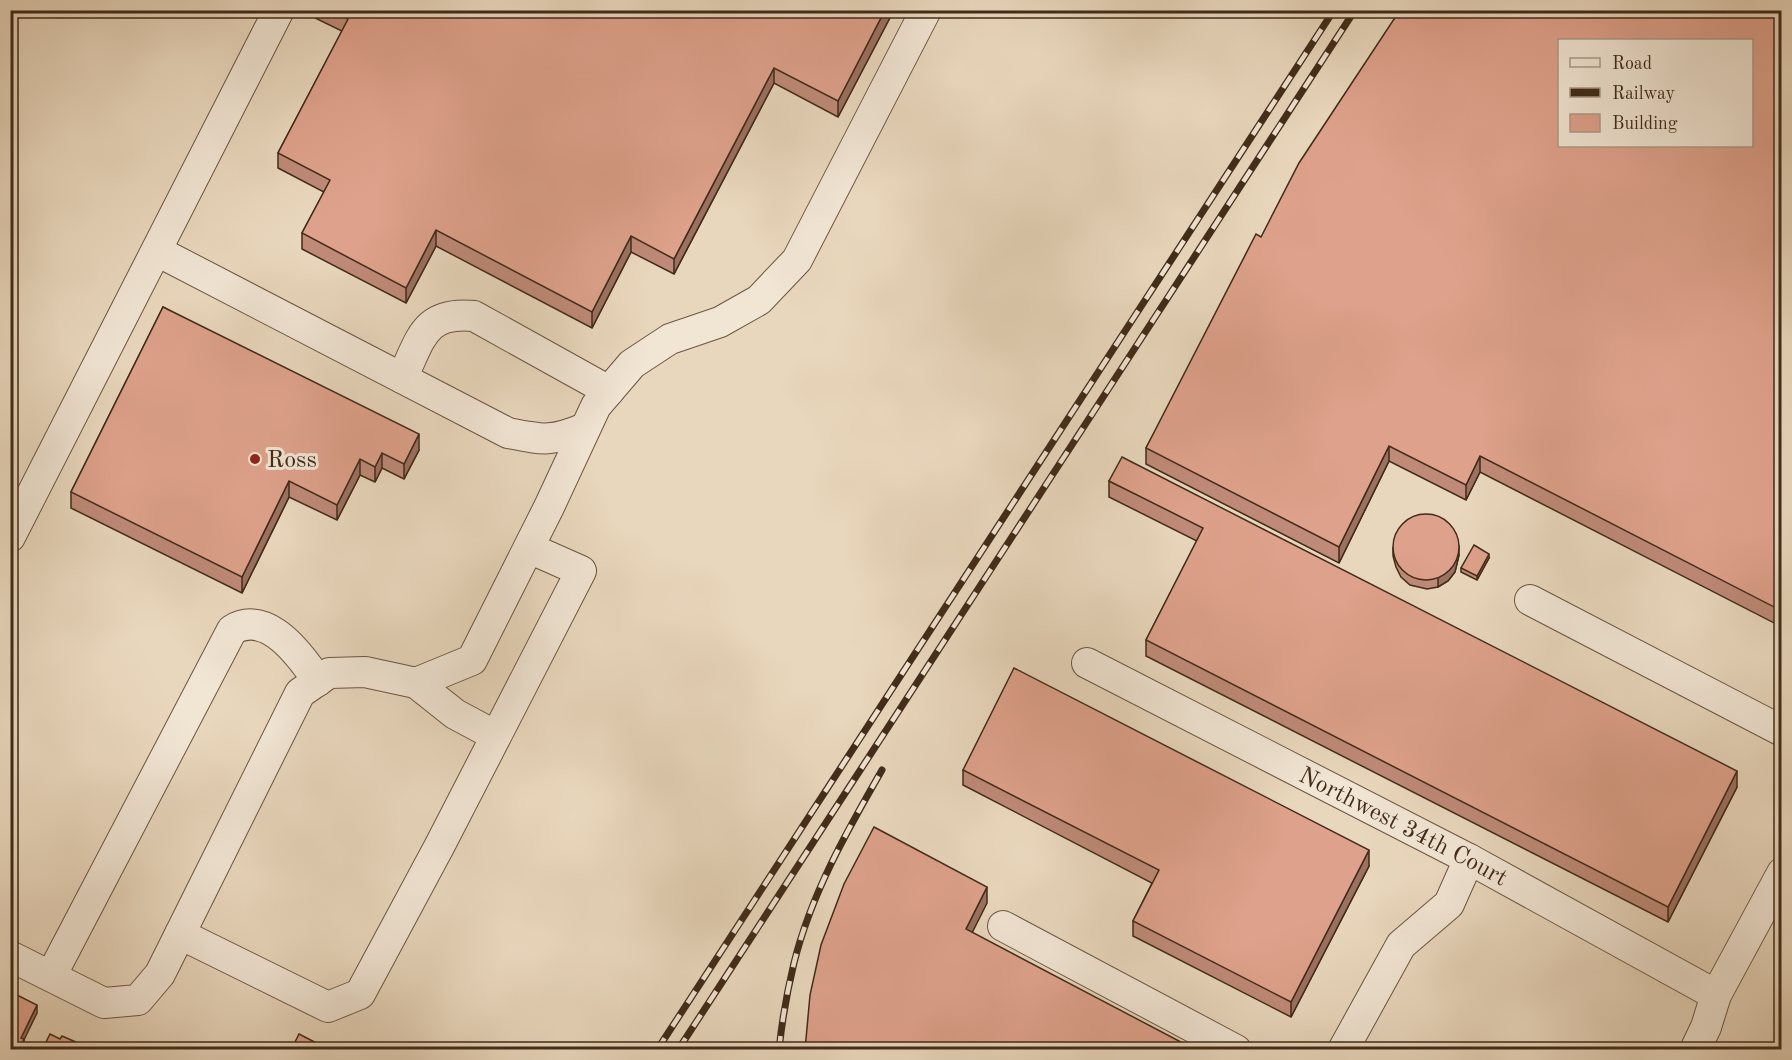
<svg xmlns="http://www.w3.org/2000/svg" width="1792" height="1060" font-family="'Old Standard TT',serif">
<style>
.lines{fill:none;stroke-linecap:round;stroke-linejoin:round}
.minor-casing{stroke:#6b5642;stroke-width:32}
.minor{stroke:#f1e5d4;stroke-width:30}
.rail-casing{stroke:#412b19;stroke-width:7}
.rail{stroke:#f1e5d4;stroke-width:4.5;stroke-dasharray:14;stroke-linecap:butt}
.wall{fill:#bf8a78;stroke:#412b19;stroke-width:1.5}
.shaded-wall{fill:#9b7161;stroke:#412b19;stroke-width:1.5}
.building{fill:#dea18b;stroke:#412b19;stroke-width:1.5;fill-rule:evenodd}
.poi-dot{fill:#8f2418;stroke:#f1e5d4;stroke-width:2}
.labels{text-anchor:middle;stroke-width:6;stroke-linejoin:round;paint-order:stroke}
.poi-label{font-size:24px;fill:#412b19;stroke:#f1e5d4;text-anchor:start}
.street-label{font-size:24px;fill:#412b19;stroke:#f1e5d4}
</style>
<rect width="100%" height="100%" fill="#e9d7bd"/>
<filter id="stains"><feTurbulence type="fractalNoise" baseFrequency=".00333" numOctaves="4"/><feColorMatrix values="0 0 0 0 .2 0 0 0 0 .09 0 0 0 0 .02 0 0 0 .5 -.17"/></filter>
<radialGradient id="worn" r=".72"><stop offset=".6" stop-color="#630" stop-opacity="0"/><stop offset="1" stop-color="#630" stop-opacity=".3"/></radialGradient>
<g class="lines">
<defs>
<g id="minor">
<path d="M157,251L508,433C544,440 551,442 585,428"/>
<path d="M402,378C421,340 423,311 474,316L609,391"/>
<path d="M10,537L279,10"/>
<path d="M1530,600L1782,731"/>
<path id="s1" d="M1087,663L1469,859L1716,995"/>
<path d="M416,683L455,714L496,736"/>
<path d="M1003,926L1236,1050"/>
<path d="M180,934L328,1007L360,994L440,845L581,571L529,548"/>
<path d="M10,956L104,1003L138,1000L160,974L300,693L329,673L365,672L416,683L472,660L549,507L596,406L632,364L670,339L720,322L759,300L797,260L926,10"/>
<path d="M51,976L232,630C267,608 301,656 318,681"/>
<path d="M1343,1050L1401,945L1449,904L1469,859"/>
<path d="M1695,1050L1706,1027L1716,995L1782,873"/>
</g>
</defs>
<use href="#minor" class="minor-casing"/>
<use href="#minor" class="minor"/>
<defs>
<g id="rail">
<path d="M657,1050L1334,10"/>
<path d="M678,1050L1355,10"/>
<path d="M779,1050C782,1020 787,992 794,963C811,894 847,831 882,770"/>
</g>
</defs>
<use href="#rail" class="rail-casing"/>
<use href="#rail" class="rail"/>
</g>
<g class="wall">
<path d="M309,10H894L838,117L774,83L674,274L631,252L592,328L436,246L406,303L302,249V233L324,192L278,168V153L342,31L309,15Z"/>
<path d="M1782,19V627L1480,472L1466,500L1389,461L1339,563L1146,464V448L1261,237Z"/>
<path d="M163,307L419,450L404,479L382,468L375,482L360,475L337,520L289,497L242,593L71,508V492Z"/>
<path d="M1109,481L1737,787L1668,922L1146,656V640L1197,541L1109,497Z"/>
<path d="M1393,548L1459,555L1455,572L1448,581L1438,587L1427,589L1410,585L1401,577L1396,567L1393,556Z"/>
<path d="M1489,558L1477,580L1461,572V568Z"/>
<path d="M963,770L1369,866L1291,1017L1133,936V921L1152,883L963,785Z"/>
</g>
<g class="shaded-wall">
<path d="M885,10H894L838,117V101Z"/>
<path d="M774,68V83L674,274V259Z"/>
<path d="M436,230V246L406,303V288Z"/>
<path d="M631,236V252L592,328V312Z"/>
<path d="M419,434V450L404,479V464Z"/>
<path d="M1389,446V461L1339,563V547Z"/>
<path d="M382,453V468L375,482V467Z"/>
<path d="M1480,456V472L1466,500V485Z"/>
<path d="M360,459V475L337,520V505Z"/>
<path d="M289,481V497L242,593V577Z"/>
<path d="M1459,547V555L1455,572L1448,581L1438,587V578Z"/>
<path d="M1489,554V558L1477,580V576Z"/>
<path d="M1737,771V787L1668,922V907Z"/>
<path d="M1369,850V866L1291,1017V1002Z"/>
<path d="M987,887V903L966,945V929Z"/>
<path d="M37,1005V1013L21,1046V1038Z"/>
<path d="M24,1039V1048L23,1050H19Z"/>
</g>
<g class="building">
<path d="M332,10H885L838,101L774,68L674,259L631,236L592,312L436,230L406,288L302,233L330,180L278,153L348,19Z"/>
<path d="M1400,10H1765L1782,19V611L1480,456L1466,485L1389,446L1339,547L1146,448L1256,234L1261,237L1299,163ZM1560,40H1752V146H1560Z"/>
<path d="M163,307L419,434L404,464L382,453L375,467L360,459L337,505L289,481L242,577L71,492Z"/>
<path d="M1122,457L1737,771L1668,907L1146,640L1203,528L1109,481Z"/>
<circle cx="1426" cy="547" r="33"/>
<path d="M1474,545L1489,554L1477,576L1461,568Z"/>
<path d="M1014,668L1369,850L1291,1002L1133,921L1159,870L963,770Z"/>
<path d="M874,827L987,887L966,929L1196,1050H805L810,995L821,945L844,884Z"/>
<path d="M13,993L37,1005L21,1038L24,1039L19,1050H10V998Z"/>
<path d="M50,1034L60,1039L62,1036L78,1043L75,1050H42Z"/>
<path d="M299,1034L330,1050H291Z"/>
</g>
<circle class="poi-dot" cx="255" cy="459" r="6"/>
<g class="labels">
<g class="poi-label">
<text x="267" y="467">Ross</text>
</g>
<g class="street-label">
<text dy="8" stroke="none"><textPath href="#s1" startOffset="356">Northwest 34th Court</textPath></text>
</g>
</g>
<rect width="1792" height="1060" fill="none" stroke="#e9d7bd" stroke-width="36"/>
<rect x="12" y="12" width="1768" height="1036" fill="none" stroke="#412b19" stroke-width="3"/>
<rect x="18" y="18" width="1756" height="1024" fill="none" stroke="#412b19" stroke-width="1.5"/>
<rect x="1558" y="39" width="195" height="108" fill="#f1e5d4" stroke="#ab9b89" stroke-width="1.5"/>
<rect x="1570" y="58" width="30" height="9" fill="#f1e5d4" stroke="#ab9b89" stroke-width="1.5"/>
<text x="1612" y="69" font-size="18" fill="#412b19">Road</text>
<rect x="1570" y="88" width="30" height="9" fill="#412b19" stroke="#ab9b89" stroke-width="1.5"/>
<text x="1612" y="99" font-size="18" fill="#412b19">Railway</text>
<rect x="1570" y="114" width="30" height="18" fill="#dea18b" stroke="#ab9b89" stroke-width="1.5"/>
<text x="1612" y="129" font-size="18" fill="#412b19">Building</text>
<rect width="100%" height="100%" filter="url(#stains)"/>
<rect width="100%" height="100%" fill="url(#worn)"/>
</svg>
